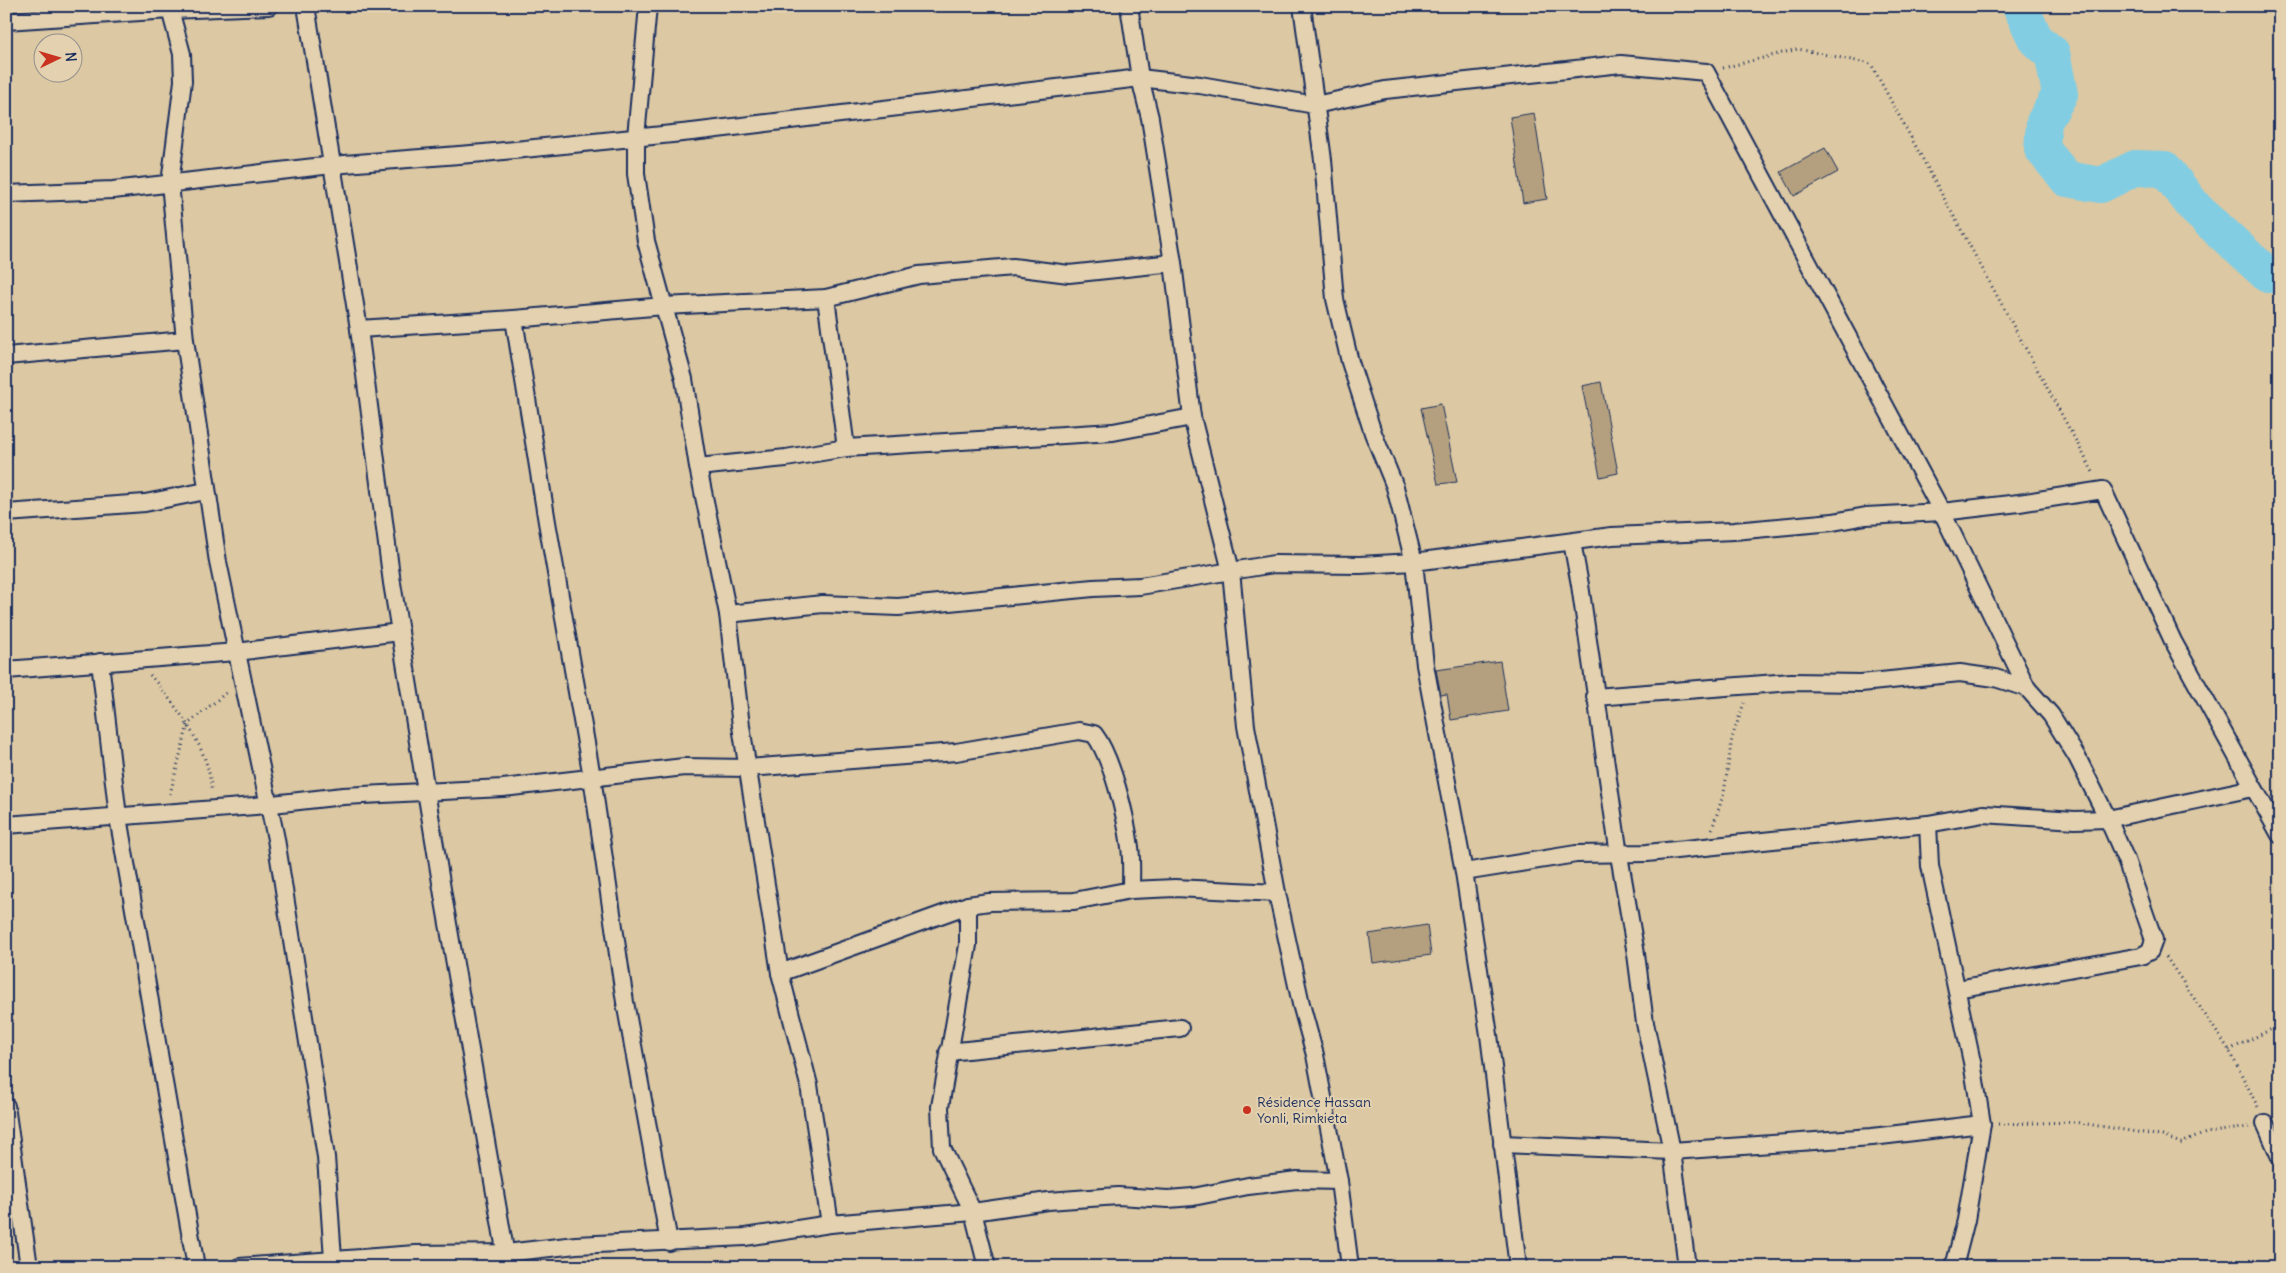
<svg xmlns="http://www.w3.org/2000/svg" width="2286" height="1273" font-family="Delius,sans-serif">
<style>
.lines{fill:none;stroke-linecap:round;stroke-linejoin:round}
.river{stroke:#83cde3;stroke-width:36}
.building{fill:#b4a07e;stroke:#1b2f5e}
.street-casing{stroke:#1b2f5e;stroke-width:20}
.path{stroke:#1b2f5e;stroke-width:3;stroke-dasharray:1 4;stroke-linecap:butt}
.street{stroke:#e3d1af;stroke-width:16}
.poi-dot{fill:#c8321e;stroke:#e3d1af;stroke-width:2}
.labels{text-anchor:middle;stroke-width:4;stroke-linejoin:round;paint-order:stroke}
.poi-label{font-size:14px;fill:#1b2f5e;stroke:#e3d1af;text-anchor:start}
</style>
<rect width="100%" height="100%" fill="#dcc8a2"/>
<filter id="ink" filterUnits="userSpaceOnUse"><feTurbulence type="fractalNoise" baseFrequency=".02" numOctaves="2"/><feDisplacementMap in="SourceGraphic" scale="10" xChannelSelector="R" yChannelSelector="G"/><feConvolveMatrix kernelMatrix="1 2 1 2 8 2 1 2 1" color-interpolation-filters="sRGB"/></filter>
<g filter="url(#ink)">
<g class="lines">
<path class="river" d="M2020,6L2036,40L2052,53L2060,94L2044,122L2042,149L2067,179L2101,185L2135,168L2165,169L2196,209L2268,275L2280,274"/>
</g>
<g class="building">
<path d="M1534,113L1547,199L1523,203L1510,117Z"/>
<path d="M1825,148L1838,172L1794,196L1781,172Z"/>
<path d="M1601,382L1618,473L1600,477L1582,386Z"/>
<path d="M1441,404L1457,482L1438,484L1421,408Z"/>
<path d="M1500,661L1508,711L1451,720L1447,694L1441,695L1436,670Z"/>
<path d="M1427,925L1431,955L1373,963L1369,934Z"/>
</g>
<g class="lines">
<defs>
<g id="street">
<path d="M169,6L182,54L183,81L170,183L185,340L218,562L276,839L326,1157L333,1259"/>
<path d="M306,6L359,329L392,583L444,901L508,1267"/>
<path d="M648,6L636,137V174L646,241L684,379L698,467L728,614L741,726L780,973L809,1085L830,1224"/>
<path d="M1129,6L1140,78L1150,118L1173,263L1192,417L1231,571L1246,726L1277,893L1301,1004L1315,1055L1339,1181L1350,1267"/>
<path d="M1302,6L1323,160L1335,299L1350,362L1373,433L1395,487L1414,562L1425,665L1464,872L1489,1035L1518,1267"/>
<path d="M6,21L170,10L269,6"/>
<path d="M6,194L113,190L332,165L484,153L692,132L1140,78L1200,85L1315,105L1385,90L1621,64L1706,72L1942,512L2027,688"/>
<path d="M826,298L846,448"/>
<path d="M514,319L547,522L592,777L625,1002L669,1242"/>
<path d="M359,329L514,319L664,306L826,298L919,275L1013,267L1069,274L1173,263"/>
<path d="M6,356L185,340"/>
<path d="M698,467L786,458L846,448L1113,432L1192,417"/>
<path d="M6,513L145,503L206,491"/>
<path d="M1572,542L1580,585L1619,855L1636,954L1645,1023L1672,1151L1687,1267"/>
<path d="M728,614L823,604L898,607L1093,588L1140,586L1274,564L1360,565L1414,562L1612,536L1734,531L1833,522L1866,516L1942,512L2019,503L2103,490L2173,641L2280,835"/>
<path d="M100,662L118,817L196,1267"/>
<path d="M6,670L236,652L400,632"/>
<path d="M1595,697L1791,682L1861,683L1960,673L1995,678L2027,688L2051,715L2077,757L2108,819L2126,860L2154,940L2150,951L2141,956L1957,989"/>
<path d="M1928,824L1930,866L1972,1062L1982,1124L1966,1220L1954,1267"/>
<path d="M6,825L255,806L343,796L503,788L684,767L748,768L956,752L1079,731L1094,734C1112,757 1126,817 1130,847C1132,861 1131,876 1131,890"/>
<path d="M1464,872L1576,854L1647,853L1928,824L1983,814L2075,820L2108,819L2253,788"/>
<path d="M968,905V945L940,1107L942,1148L973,1212L987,1267"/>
<path d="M780,973L968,905L989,902L1074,901L1131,890L1175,888L1277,893"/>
<path d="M948,1052L1180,1028"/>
<path d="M6,1106L29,1267"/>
<path d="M2265,1123L2280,1157"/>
<path d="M1502,1144L1672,1151L1872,1137L1982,1124"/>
<path d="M239,1267L416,1254L506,1253L576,1245L745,1237L830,1224L973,1212L1048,1201L1118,1196L1168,1199L1193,1197L1248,1186L1297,1180L1339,1181"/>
</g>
</defs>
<use href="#street" class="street-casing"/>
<g class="path">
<path d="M1723,68L1798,49L1871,64L2094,474"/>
<path d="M150,675C175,704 212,752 211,791"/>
<path d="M170,794L188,724L227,692"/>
<path d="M1712,829L1724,793L1732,738L1744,703"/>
<path d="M2166,957L2229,1050L2258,1107"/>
<path d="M2229,1050L2280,1025"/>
<path d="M1998,1124L2074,1122L2162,1136L2181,1143L2206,1133L2249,1127"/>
</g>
<use href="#street" class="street"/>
</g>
</g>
<circle class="poi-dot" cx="1247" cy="1110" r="5"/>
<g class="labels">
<g class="poi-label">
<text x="1257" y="1107">Résidence Hassan<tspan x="1257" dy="16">Yonli, Rimkieta</tspan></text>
</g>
</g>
<rect width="2286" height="1273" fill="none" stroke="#e3d1af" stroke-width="25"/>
<rect x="12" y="12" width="2261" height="1248" fill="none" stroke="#1b2f5e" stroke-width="2" filter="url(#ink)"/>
<g transform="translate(58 58) rotate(85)"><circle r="24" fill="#e3d1af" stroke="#93908f"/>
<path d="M0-4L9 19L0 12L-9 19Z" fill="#c8321e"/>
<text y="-8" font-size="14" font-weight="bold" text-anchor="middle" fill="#1b2f5e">N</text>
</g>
</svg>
